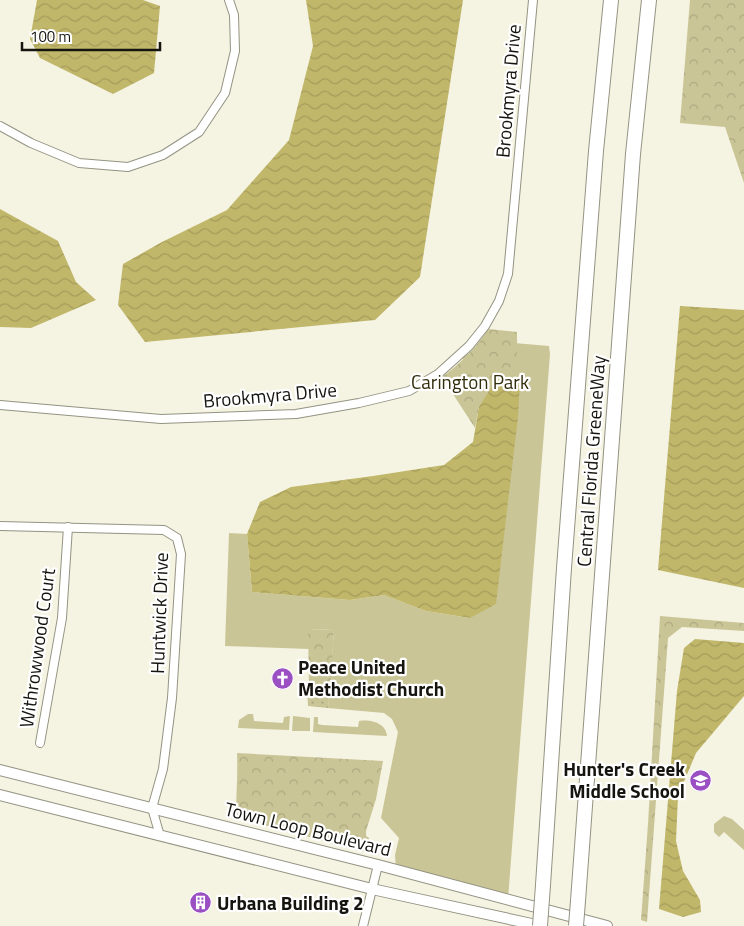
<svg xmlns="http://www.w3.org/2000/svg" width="744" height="926" font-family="'Titillium Web',sans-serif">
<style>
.grass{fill:#cac596}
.park{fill:url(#park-crowns)}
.garden{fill:url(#garden-dots)}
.water{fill:url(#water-waves)}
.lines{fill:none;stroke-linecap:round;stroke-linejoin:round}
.street-casing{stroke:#949383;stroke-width:10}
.secondary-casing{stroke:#949383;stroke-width:12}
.highway-casing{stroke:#949383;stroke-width:16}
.street{stroke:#fff;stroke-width:8}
.secondary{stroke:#fff;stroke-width:10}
.highway{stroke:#fff;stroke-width:14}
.highway-bridge-casing{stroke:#949383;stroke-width:16;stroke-linecap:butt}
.highway-bridge{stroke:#fff;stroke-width:14}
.labels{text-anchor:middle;stroke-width:4.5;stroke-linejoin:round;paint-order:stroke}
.street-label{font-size:19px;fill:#15140e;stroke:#fff}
.park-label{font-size:19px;fill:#322e0b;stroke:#fff}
.poi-label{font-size:19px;font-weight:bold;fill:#15140e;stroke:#fff;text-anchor:start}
</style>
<defs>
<pattern id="park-crowns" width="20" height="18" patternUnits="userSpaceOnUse" patternTransform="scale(1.25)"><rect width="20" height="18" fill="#cac596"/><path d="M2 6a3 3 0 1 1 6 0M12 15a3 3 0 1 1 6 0" fill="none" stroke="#ada880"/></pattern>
<pattern id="garden-dots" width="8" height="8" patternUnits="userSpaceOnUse" patternTransform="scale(1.25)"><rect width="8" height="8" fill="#cac596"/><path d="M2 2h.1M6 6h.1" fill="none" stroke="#ada880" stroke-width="1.8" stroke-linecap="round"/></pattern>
<pattern id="water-waves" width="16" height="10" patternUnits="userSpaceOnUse" patternTransform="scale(1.25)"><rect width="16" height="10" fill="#c1b76a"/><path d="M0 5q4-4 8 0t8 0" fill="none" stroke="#a59c5b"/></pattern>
</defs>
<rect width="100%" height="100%" fill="#f5f3e2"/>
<g class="grass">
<path d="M490,341L549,346L550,354L508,899L396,870L395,855L399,838L381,818L398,732L392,719L384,713L328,708L334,630L309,629V649L225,646L229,533L247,534L252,592L350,600L384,595L426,611L470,618L479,407L461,399L463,357Z"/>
<path d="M248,714H253L254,721L283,723L284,717L290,716L289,730L238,728L239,720Z"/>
<path d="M293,716L310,718V731H292Z"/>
<path d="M314,717H318V724L322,725L358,727L359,721C371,719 386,723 387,736L313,732Z"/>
<path d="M724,816L732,819L744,830V850L724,832L719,837L714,832V824Z"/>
</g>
<g class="park">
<path d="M690,0H744V183L725,127L680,123Z"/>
<path d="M488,329L517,332V361L494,383L479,407L475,428L442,377C460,364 476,348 488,329Z"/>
<path d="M660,616L744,623V631L682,627L668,638L647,922L641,920L648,824Z"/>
<path d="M308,629L334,630L330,689L309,688Z"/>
<path d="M237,753L383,761L376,799L366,831V836L369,838L368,849L365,852L236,817C236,796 238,774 237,753Z"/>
</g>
<path class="garden" d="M307,686L330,689L328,708L308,706Z"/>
<g class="water">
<path d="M37,0H143L160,6L154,73L113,94L40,58L30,39Z"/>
<path d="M306,0H463L420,277L375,320L145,342L118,305L123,264L162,242L227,210L289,140L313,46Z"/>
<path d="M0,209L58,241L76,282L96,300L31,328L0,327Z"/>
<path d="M680,306L744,310V588L658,570Z"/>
<path d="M520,381L518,417L496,604L470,618L426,611L384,595L350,600L252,592L247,534L260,502L291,487L373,476L444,465L473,442L479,407L494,383Z"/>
<path d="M695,639L744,643V696L696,753L678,796L676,841L683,871L700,900L701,912L683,917L659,909L677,691L684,648Z"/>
</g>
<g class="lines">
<defs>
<g id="street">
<path d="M0,126L31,143L79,163L128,167L163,155L199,132L225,93L235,51L234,15L229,0"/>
<path d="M0,405L161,419L296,414L359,403L409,391L438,374L469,346L485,326L499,301L508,274L533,0"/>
<path d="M0,526L164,530L177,538L181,554L172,698L163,769L152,808L160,836"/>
<path d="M40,743L62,618L68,527"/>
<path d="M363,926L378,865"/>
</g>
<g id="secondary">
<path d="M0,770L378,865L607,926"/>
<path d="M0,795L372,889L541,926"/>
</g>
<g id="highway">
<path d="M543,885L564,568L596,151L611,0"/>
<path d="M578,901L633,154L649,0"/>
</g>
</defs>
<use href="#street" class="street-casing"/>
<use href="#secondary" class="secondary-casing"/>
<use href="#highway" class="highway-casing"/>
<use href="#street" class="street"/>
<use href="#secondary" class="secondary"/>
<use href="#highway" class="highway"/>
<defs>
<g id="highway-bridge">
<path d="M540,926L543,885"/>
<path d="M576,926L578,901"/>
</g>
</defs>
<use href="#highway-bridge" class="highway-bridge-casing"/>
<use href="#highway-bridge" class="highway-bridge"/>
</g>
<defs>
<symbol id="church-disc" viewBox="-11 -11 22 22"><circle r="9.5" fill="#9a50c3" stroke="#fff"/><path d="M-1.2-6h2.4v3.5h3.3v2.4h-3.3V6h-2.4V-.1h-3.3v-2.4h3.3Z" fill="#fff"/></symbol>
<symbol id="school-disc" viewBox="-11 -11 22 22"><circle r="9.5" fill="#9a50c3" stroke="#fff"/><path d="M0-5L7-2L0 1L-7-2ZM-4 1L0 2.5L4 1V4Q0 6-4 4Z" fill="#fff"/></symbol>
<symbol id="building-disc" viewBox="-11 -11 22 22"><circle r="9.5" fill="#9a50c3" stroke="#fff"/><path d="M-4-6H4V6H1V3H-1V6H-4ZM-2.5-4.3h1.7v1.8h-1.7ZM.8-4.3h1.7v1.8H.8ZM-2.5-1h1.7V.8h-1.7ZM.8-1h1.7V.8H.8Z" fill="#fff"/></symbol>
</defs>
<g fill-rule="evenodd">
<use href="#church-disc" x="270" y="666" width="25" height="25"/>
<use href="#school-disc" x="688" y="768" width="25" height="25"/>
<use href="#building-disc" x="188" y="890" width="25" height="25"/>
</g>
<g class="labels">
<g class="street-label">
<text transform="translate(508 91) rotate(-85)" y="7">Brookmyra Drive</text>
<text transform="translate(270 395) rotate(-5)" y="7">Brookmyra Drive</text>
<text transform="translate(591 461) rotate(-86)" y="7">Central Florida GreeneWay</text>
<text transform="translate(159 613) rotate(-88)" y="7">Huntwick Drive</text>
<text transform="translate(37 648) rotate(-82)" y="7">Withrowwood Court</text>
<text transform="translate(308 829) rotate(14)" y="7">Town Loop Boulevard</text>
</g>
<g class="park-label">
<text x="470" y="389">Carington Park</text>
</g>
<g class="poi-label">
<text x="298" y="674">Peace United<tspan x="298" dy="22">Methodist Church</tspan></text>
<text x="685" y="776" text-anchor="end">Hunter's Creek<tspan x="685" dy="22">Middle School</tspan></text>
<text x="217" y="910">Urbana Building 2</text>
</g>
</g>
<path d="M22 42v8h138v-8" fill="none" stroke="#15140e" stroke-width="2.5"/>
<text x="30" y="42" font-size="15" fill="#15140e" stroke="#ffffff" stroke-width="4" paint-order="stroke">100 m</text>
</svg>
